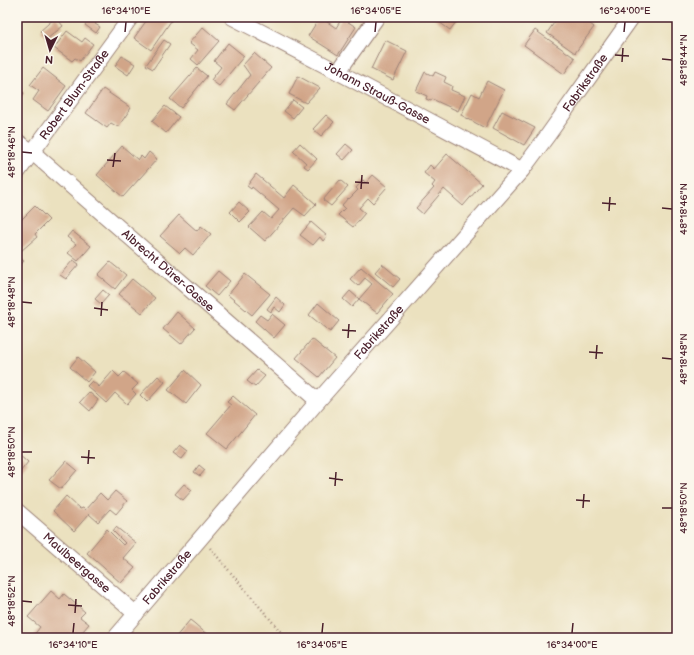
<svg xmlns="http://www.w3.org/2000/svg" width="694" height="655" font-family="'Balsamiq Sans',sans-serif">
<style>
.building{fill:#d1a588}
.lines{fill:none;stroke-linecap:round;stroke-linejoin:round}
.street-casing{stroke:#9a8075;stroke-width:17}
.path{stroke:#9a8075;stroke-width:2.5;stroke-dasharray:1 3;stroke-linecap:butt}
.street{stroke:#fff;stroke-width:15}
.ticks{fill:none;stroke:#4a1f2b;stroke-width:1.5}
.labels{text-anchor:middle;stroke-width:3;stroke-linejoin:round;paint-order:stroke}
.street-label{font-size:12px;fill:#4a1f2b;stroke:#fbf7ec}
.neatline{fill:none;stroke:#4a1f2b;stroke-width:1.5}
.ticks-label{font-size:10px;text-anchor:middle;fill:#4a1f2b}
</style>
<rect width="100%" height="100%" fill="#fbf7ec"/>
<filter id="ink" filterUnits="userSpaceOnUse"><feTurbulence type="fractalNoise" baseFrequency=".025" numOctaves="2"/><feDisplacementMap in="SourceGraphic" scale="8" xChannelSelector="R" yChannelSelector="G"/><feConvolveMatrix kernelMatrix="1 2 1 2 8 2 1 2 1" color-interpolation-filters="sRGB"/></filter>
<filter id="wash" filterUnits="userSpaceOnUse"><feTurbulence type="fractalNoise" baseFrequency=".012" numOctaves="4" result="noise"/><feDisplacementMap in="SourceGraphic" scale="16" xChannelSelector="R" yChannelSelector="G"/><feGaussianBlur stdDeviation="0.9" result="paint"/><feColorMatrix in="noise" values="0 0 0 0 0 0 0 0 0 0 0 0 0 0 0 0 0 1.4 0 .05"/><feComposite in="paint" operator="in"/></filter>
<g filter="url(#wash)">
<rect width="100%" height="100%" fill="#ebe1bf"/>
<g id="blocks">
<g class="building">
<path d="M56,17L63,26L47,39L40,31Z"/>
<path d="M86,17H100L95,24L100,27L96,33L85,25L90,19Z"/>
<path d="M149,17L173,18L151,50L134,38Z"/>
<path d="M285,17H297L294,22Z"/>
<path d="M320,17H329L326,21L336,28L342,18L356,27L338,55L308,36Z"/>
<path d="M432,17H457L459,18L450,30Z"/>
<path d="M558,17H581L594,27L575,53L547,33Z"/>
<path d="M203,27L219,41L198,65L191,59L198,50L189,43Z"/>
<path d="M535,30L575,58L564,74L524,45Z"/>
<path d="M67,31L82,42L85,38L93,44L80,61L75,58L72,61L54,48Z"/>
<path d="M164,40L170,44L153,69L146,65Z"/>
<path d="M385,40L407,51L393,80L371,69Z"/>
<path d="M228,43L244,56L219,86L211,80L221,67L214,61Z"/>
<path d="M254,53L271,68L235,110L227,104L250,75L243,65Z"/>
<path d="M122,56L135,64L128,75L115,66Z"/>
<path d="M43,68L66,86L48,111L33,100L39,91L30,85Z"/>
<path d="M197,68L207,76L181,108L170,99Z"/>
<path d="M425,72L433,76L435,72L446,77L444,82L452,86L451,90L465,96L458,111L432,99L431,101L426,99L427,96L416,91Z"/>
<path d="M298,76L320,88L306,103L289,94Z"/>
<path d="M487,81L504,90L485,128L461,115L472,93L479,97Z"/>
<path d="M17,88L24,93L17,102Z"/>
<path d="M103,89L131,108L118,127L111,123L107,128L86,113Z"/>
<path d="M293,100L302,107L293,118L284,111Z"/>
<path d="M165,106L179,117L166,133L152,121Z"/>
<path d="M502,111L535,128L524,145L493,128Z"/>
<path d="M326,115L334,122L321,136L313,129Z"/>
<path d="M300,143L317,159L308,169L304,166L306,163L293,151Z"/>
<path d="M346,144L353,150L344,160L337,154Z"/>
<path d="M122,146L138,160L141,156L144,159L149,152L157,159L123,197L97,175Z"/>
<path d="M447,154L482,184L463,206L444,189L423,214L416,208L434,188L432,186L435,182L424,173L430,165L434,169Z"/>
<path d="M256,174L284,198L294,185L316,204L305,216L294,208L265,241L249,227L263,212L271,219L279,210L252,187L251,189L247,186Z"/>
<path d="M373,175L387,187L373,203L368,198L359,208L365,213L353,227L338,215L345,208L342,205L348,198L349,199L358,190L356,188L363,180L366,183Z"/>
<path d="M340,180L348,187L331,206L323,200Z"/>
<path d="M239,202L250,212L240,222L230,212Z"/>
<path d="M35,206L49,220L35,234L37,237L21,251L17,247V224Z"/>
<path d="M179,215L197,231L201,226L211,234L193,255L185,248L180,253L160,236Z"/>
<path d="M311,222L327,236L323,241L320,237L313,245L300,235Z"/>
<path d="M72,231L91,246L78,261L68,253L76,244L67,237Z"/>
<path d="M17,256L24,261L17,269Z"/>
<path d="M73,260L79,264L66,279L60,275Z"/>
<path d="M110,262L126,275L115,289L98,275Z"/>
<path d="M382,264L400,279L393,287L375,272Z"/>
<path d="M361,267L393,294L377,313L359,299L372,284L365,278L358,286L350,279Z"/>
<path d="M218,271L230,281L217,296L205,286Z"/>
<path d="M245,274L270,294L252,315L228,295Z"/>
<path d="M132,279L155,298L142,313L119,294Z"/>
<path d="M103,290L109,295L101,304L95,299Z"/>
<path d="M350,291L359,299L352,307L343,299Z"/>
<path d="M276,297L285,305L280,312L274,307L271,312L267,309Z"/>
<path d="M318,303L339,321L330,332L309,315Z"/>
<path d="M177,312L195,328L181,344L163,329Z"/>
<path d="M272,314L285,325L274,338L255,321L260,315L267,320Z"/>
<path d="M312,339L335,358L319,377L296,358Z"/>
<path d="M78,357L95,372L87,382L70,367Z"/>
<path d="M185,370L201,385L186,404L168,390Z"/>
<path d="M257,370L265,376L255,387L247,381Z"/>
<path d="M113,371L119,377L124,372L138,384L132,390L136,394L127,404L115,393L106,403L87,386L92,381L99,387Z"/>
<path d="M158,376L165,382L147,402L140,395Z"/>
<path d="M89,392L98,400L90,411L80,402Z"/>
<path d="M233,396L255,415L227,449L207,433L231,405L227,402Z"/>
<path d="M180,445L188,451L182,459L173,453Z"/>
<path d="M17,452L28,462L17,476Z"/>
<path d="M66,461L77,470L61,489L49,480Z"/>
<path d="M199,465L205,470L200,476L194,472Z"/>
<path d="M184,484L192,490L183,500L175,494Z"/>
<path d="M115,491L127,501L116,514L110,509L98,522L89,514L74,531L53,511L66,496L80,509L83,508L85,510L100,493L107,500Z"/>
<path d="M116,527L136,543L123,558L135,568L121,583L87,553L107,529L123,545L125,543L113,531Z"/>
<path d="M51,591L60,599L64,594L85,612L80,617L89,624L77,638H37L34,635L40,627L28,617Z"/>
<path d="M190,620L195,624L211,638H175Z"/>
</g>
</g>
</g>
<g filter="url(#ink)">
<use href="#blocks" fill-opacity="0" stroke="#9a8075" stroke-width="1"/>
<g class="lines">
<defs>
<g id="street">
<path id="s1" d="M232,17L338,72L522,170"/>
<path d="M338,72L377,17"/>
<path id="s2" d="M17,141L32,152L318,401"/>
<path id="s3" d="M17,173L131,17"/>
<path id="s4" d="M17,511L136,614"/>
<path id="s5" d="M115,638L318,401L522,170L548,135L632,17"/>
</g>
</defs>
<use href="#street" class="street-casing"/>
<path class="path" d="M210,548L286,638"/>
<use href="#street" class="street"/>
</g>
</g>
<path class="ticks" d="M125,32L126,22M375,32L376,22M624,32L625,22M615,55L629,56M662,59L672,60M622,62L623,48M22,152L32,153M107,160L121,161M113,167L115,153M355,182L369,183M361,189L362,175M602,203L616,204M662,208L672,209M609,211L610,197M22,302L32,303M94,308L108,310M101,316L102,302M342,330L356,331M348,338L349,324M589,352L603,353M662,358L672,359M596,359L597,345M22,452H32M81,457L95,458M88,464L89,450M329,478L343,480M335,486L336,472M576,500L590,501M583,508L584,494M662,508H672M22,601L32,602M68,605L82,606M75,613L76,599M73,633L74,623M322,633L323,623M572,633L573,623"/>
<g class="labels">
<g class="street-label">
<text dy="4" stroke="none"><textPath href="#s5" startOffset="728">Fabrikstraße</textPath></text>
<text dy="4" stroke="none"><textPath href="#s1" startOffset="164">Johann Strauß-Gasse</textPath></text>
<text dy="4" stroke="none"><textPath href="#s3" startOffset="97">Robert Blum-Straße</textPath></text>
<text dy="4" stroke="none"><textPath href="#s2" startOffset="199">Albrecht Dürer-Gasse</textPath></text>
<text dy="4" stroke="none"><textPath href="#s5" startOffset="404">Fabrikstraße</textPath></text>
<text dy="4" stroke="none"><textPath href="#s4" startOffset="79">Maulbeergasse</textPath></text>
<text dy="4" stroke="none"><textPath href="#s5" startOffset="80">Fabrikstraße</textPath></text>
</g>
</g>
<rect width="694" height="655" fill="none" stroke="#fbf7ec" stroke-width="44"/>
<g transform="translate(50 50) rotate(185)" stroke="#fbf7ec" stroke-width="3" paint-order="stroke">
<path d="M0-3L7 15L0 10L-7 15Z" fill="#4a1f2b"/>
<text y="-6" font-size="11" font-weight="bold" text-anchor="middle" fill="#4a1f2b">N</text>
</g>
<rect x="22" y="22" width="650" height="611" class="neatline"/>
<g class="ticks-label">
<text x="126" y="14">16°34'10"E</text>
<text x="376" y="14">16°34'05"E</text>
<text x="625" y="14">16°34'00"E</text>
<text transform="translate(683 60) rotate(-90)" y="4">48°18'44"N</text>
<text transform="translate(11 152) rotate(-90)" y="4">48°18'46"N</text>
<text transform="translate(683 209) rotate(-90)" y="4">48°18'46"N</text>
<text transform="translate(11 302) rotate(-90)" y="4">48°18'48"N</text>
<text transform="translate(683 359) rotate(-90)" y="4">48°18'48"N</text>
<text transform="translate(11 452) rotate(-90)" y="4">48°18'50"N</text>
<text transform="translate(683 508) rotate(-90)" y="4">48°18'50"N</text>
<text transform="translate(11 601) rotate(-90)" y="4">48°18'52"N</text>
<text x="73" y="648">16°34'10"E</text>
<text x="322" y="648">16°34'05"E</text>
<text x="572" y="648">16°34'00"E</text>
</g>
</svg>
